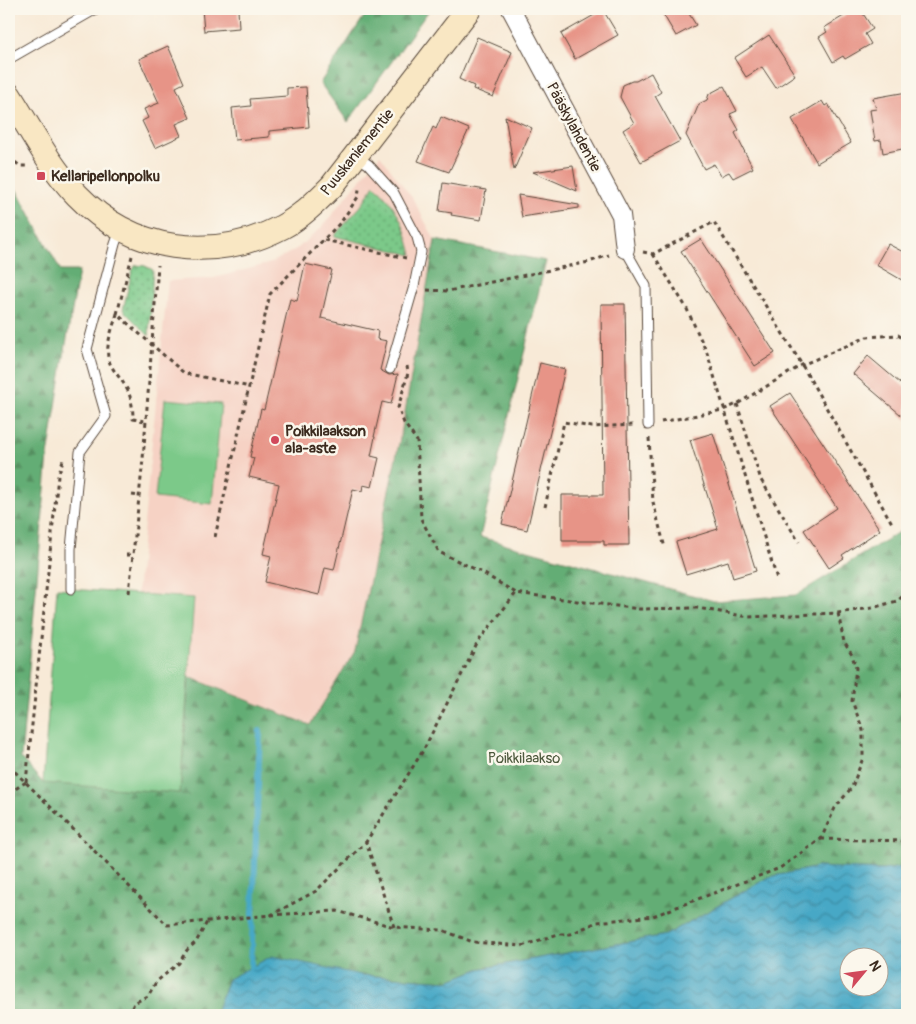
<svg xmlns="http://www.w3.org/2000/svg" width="916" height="1024" font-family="Pangolin,sans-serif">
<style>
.built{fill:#f6d2c4}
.grass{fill:url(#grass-dots);stroke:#5b7a54}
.forest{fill:url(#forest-firs);stroke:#506c4a}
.pitch{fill:#7bc989;stroke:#5b7a54}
.water{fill:url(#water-waves);stroke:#406972;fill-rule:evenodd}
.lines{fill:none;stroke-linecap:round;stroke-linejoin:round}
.stream{stroke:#46a8c6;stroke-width:6}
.building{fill:#e79487}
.lane-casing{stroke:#57473a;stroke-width:11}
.street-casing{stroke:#57473a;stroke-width:20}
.secondary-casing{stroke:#57473a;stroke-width:26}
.path{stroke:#57473a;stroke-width:3;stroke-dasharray:4 4;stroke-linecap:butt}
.lane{stroke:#fff;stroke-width:9}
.street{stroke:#fff;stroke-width:18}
.secondary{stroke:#f9e7c3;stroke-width:24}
.poi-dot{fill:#d1495b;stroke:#fbf7ec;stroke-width:2}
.labels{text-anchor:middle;stroke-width:5;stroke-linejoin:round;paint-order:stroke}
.street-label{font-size:15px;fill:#3b2a1e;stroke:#fbf7ec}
.poi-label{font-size:15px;font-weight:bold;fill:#3b2a1e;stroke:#fbf7ec;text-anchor:start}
.park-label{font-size:15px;fill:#4e5a3e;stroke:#fbf7ec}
</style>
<defs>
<pattern id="grass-dots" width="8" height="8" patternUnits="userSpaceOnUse" patternTransform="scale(1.25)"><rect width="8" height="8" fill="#7bc989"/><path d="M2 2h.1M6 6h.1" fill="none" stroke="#66a36f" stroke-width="1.8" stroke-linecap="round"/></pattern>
<pattern id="forest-firs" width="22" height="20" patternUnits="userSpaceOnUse" patternTransform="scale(1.25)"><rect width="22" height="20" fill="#64ad75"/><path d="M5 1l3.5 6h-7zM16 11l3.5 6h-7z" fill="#548d5f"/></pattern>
<pattern id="water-waves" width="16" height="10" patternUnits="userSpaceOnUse" patternTransform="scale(1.25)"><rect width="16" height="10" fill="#46a8c6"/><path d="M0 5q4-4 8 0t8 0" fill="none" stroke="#3c89a0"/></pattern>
</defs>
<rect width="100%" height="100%" fill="#fbf7ec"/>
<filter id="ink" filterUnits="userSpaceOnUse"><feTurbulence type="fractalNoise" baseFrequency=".02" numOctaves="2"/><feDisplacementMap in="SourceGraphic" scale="10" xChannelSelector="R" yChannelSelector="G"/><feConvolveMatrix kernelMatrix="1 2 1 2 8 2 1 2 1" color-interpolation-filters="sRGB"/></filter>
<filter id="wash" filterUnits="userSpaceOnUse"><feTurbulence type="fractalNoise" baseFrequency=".0096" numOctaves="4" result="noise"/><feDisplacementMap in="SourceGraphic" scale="20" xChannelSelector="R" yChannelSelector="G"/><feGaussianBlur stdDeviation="1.12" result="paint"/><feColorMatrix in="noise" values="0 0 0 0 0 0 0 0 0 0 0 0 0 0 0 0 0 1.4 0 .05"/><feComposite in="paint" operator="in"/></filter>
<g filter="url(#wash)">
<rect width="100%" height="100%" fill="#f8ead7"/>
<path class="built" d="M380,155L413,199L435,240L402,429L355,651L310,725L189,677L194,598L137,594L168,281L214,278L271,263L298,248L322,227Z"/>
<g class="grass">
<path d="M374,185C397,205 405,226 412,255L334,236L361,206Z"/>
<path d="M136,265L145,266L153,270L149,336L123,310L132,271Z"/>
</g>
<g class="forest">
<path d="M369,9H430L348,122L320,83Z"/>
<path d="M9,176L61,271H79L66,344L48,456L21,758L43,783L180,793L189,677L310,725L355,651L402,429L435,240L546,261L480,537L714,601L796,595L907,527V866L883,870L818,867L769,877L666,935L478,969L448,981L361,975L228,979L215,1015H9Z"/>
</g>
<g class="pitch">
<path d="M165,399L221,404L212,504L155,498Z"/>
<path d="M57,588L194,598L180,793L43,783Z"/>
</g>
<path class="water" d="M907,866V1015H215L228,979L272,956L361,975L448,981L478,969L666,935L769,877L818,867L883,870ZM848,956H878V986H848Z"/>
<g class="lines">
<path class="stream" d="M251,967L260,731"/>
</g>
<g id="blocks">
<g class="building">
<path d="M202,9H238L239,28L204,31Z"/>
<path d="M660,9H686L696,25L676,36Z"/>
<path d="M855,9H860L873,29L865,34L871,44L845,59L843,56L833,62L819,37L827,32L824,28Z"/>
<path d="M603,10L618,35L575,59L561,34Z"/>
<path d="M769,35L795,75L776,88L762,67L746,77L734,58Z"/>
<path d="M477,37L512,52L493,97L473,89L474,86L459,79Z"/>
<path d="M168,46L184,83L176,87L190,118L176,124L181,136L155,148L142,121L148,118L144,109L159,103L139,59Z"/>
<path d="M651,73L661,92L655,96L680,141L641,162L623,130L634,123L620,97L623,85L632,81H636Z"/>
<path d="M724,86L737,111L730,114L739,130L735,133L753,168L733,178L729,172L721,176L714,164L704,169L686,135L699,104L707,100L709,94Z"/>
<path d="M306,87L309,127L269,131V137L235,140L232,108L251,106L250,99L287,96V88Z"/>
<path d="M907,92V148L883,153L881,140L875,141L870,110L876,109L873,98Z"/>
<path d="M822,101L825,106L828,104L851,143L817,163L792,119Z"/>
<path d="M505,116L532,128L514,170Z"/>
<path d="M441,117L469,129L449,172L418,161L433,127L436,129Z"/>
<path d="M573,166L577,191L533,172Z"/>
<path d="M443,183L486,190L481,220L451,215L452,213L439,211Z"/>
<path d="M518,195L579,205V208L522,217Z"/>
<path d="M701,239L775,353L755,366L681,251Z"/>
<path d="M888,244L907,254V283L876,265Z"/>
<path d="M305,264L332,270L321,318L378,331L377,339L387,341L380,370L389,375L398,374L391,404L382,402L374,437H375L371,456L379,458L372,487L363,485L362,491L353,489L334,570L325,568L319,595L265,582L271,556L263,554L279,484L249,477L254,458L250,457L261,409L264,410L290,299L297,301Z"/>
<path d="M601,304H625L629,545H604V541H562V495H603Z"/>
<path d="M868,356L907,389V420L853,374Z"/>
<path d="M540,363L565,369L527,530L502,524Z"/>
<path d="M790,393L880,530L842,555L844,558L829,568L804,530L837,508L770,406Z"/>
<path d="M713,433L756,571L733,578L728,561L686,574L676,542L718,529L690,440Z"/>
</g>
</g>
</g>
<g filter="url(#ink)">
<use href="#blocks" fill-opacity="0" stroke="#57473a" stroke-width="1"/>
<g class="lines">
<defs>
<g id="lane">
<path d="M9,59L96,9"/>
<path d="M355,156L368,164L394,193L417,237L421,252L414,286L390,369"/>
<path d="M625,249L646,286L648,425"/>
<path d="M71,589V549L80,452L106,416L87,349L115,244L120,230"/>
</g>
<path id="street" d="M511,9L621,215L625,249"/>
<path id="secondary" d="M9,95C30,128 49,166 77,195C132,252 212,263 282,227C301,217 317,201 332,186L469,9"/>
</defs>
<use href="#lane" class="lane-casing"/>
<use href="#street" class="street-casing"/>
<use href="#secondary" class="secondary-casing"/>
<g class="path">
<path d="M433,9L439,13"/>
<path d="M9,157L20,166H27"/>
<path d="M324,240L406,258"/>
<path d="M643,252L653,254L714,222L802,365L893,525"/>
<path d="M653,254L686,307L707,353L777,579"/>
<path d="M132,256L117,314L184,373L250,387"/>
<path d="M427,290L448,291L589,262L609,255"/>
<path d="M117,314C113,327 106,343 108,357C110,368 119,376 124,384C131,394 133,407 133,419L145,421"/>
<path d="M407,366L408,373L398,408L404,423L417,441L421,519L439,552L481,572L516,593L639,609L697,608L749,617L838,613L872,608L897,601L907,593"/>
<path d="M737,404L761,480L799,542"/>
<path d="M661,422L723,410L737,404L802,365L867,337L898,335L907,341"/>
<path d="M649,438L653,502L665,548"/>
<path d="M132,495L139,496"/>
<path d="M545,507L564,422L592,427L635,425"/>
<path d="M215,537L270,294L341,222L358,197L359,189"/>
<path d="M126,555H133"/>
<path d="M129,593L143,459L158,265"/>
<path d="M9,766L68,824L167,925L271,915L316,891L366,842"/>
<path d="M26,782L58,476L63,460"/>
<path d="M9,793L26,782"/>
<path d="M821,839L907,841"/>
<path d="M271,915L337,911L394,927L442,930L473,942L522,946L558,934H571L597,922L653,916L780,868L821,839L835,808L852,787L863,758V730L852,701L856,668L852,655L844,642L838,613"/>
<path d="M394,927L366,842L424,749L478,642L516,593"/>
<path d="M129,1015L134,1003L148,996L156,982L179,963L187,950L196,942L207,922"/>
</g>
<use href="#lane" class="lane"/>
<use href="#street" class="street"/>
<use href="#secondary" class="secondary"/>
</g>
</g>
<g class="poi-dot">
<rect x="36" y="171" width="10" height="10" rx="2.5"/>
<circle cx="275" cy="440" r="5"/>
</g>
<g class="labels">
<g class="street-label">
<text transform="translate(574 127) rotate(62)" y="5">Pääskylahdentie</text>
<text transform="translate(357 152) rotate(-51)" y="5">Puuskaniementie</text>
</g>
<g class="poi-label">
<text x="51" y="181">Kellaripellonpolku</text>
<text x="285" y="436">Poikkilaakson<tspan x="285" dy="17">ala-aste</tspan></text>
</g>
<g class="park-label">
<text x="524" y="763">Poikkilaakso</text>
</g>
</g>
<rect width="916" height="1024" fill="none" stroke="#fbf7ec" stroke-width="30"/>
<g transform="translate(864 972) rotate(61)"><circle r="24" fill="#fbf7ec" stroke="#aea59a"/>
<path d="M0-4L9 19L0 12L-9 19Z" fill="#d1495b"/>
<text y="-8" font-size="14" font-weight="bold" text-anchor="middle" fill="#3b2a1e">N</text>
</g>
</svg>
